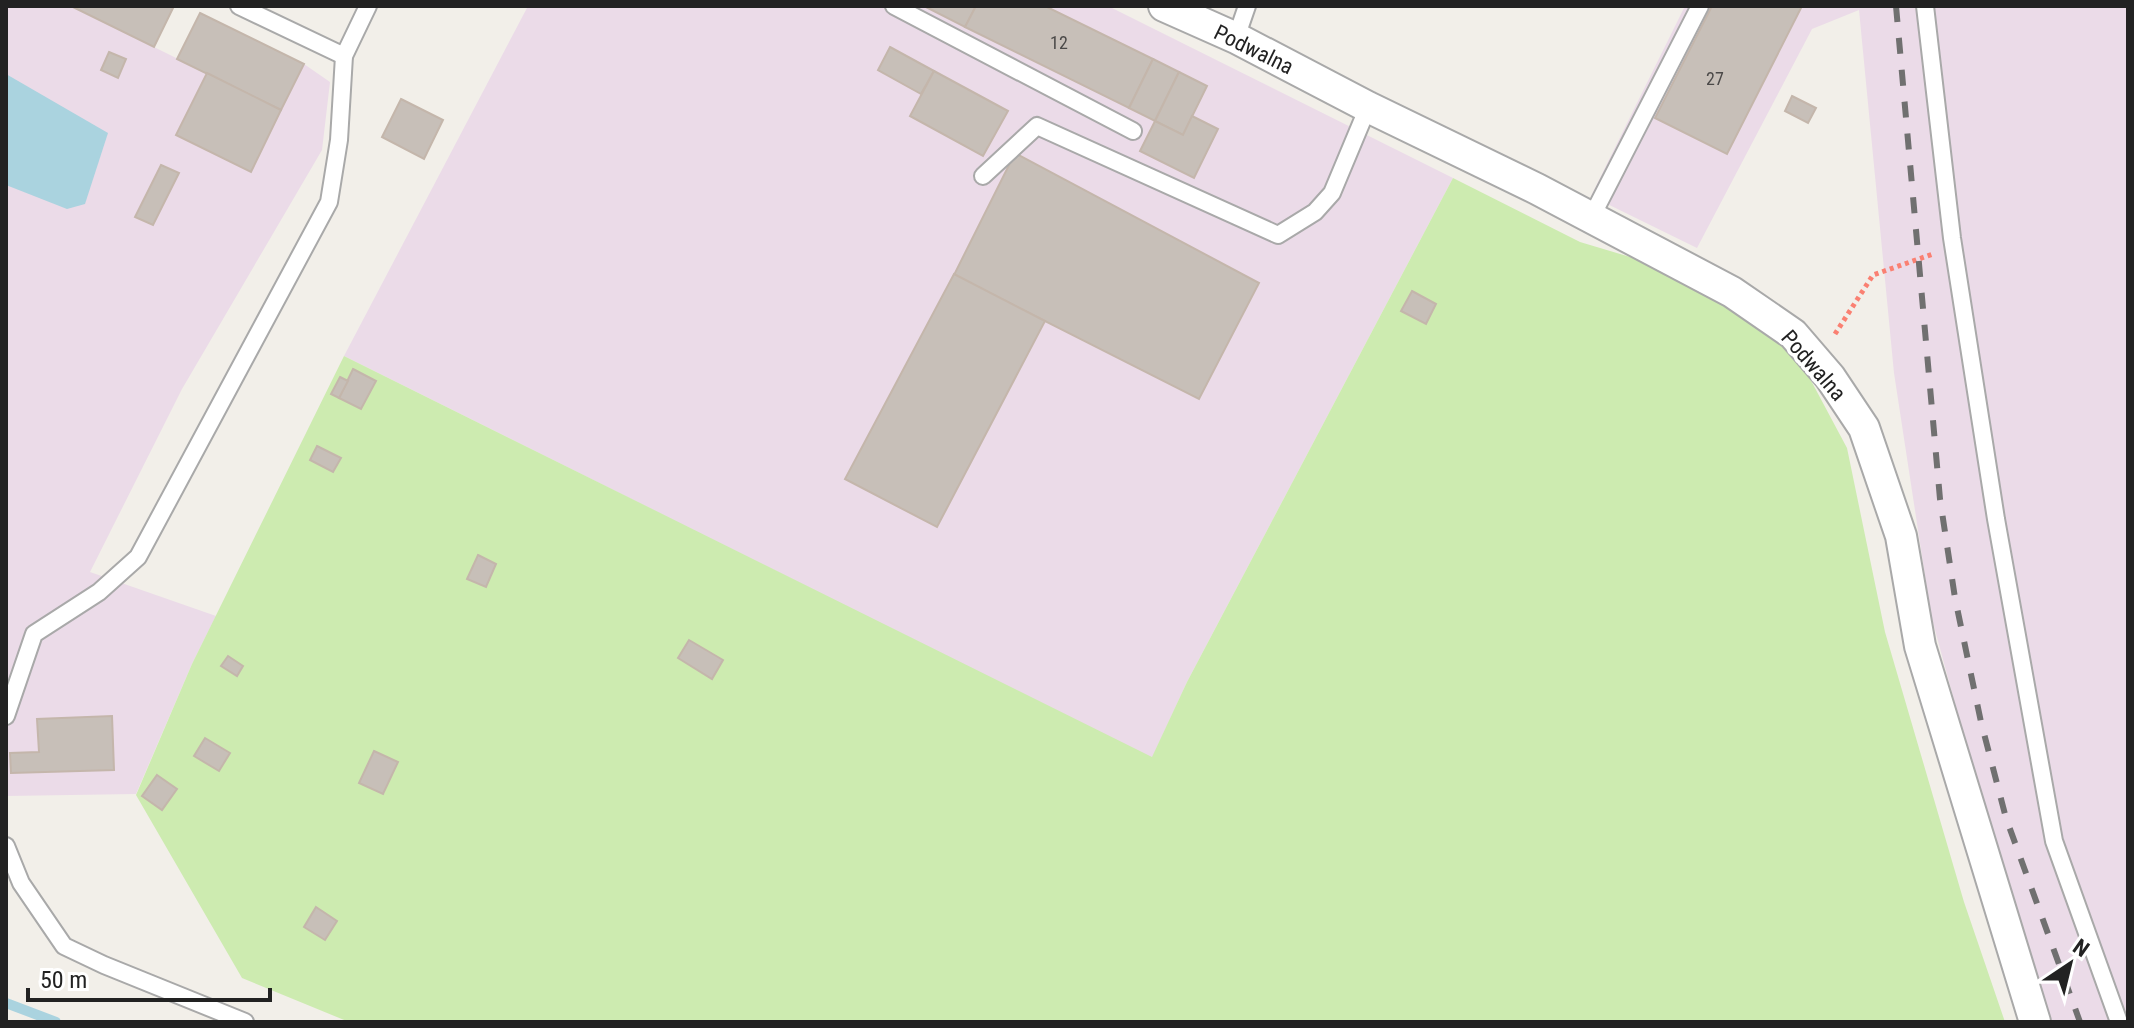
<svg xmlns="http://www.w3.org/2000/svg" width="2134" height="1028" font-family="'Roboto Condensed',sans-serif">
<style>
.industrial{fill:#ebdbe8}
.grass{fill:#cdebb0}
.water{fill:#aad3df}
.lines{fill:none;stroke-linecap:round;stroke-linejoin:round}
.stream{stroke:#aad3df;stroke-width:10}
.building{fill:#c7bfb8;stroke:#c4b6ab;stroke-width:2}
.lane-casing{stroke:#a9a9a9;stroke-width:20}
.street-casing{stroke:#a9a9a9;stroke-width:34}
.path{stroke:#fa8072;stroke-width:5;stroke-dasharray:4 4;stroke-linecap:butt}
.lane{stroke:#fff;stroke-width:16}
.street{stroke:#fff;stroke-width:30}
.rail{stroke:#707070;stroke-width:6;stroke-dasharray:16 16;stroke-linecap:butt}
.labels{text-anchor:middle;stroke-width:7;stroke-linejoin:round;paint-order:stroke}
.number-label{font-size:18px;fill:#4b4948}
.street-label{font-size:22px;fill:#222;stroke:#fff}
</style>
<rect width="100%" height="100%" fill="#f2efe9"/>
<g class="industrial">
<path d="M6,6H71L281,110L304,64L330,82L322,150L182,389L90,572L216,616L192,664L136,794L6,796Z"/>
<path d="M528,6H1108L1453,178L1187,682L1152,758L344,356Z"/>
<path d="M1685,6H2128V1022H2049L1981,800L1931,615L1894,373L1859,10L1812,29L1697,248L1591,196Z"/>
</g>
<path class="grass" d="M1453,178L1580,242L1697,277L1769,326L1800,360L1847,448L1885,632L1964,902L2005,1022H349L242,978L136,795L192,664L344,356L1152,757L1187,682Z"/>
<path class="water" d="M6,74L108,133L85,204L67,209L6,185Z"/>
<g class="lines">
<path class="stream" d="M6,1003L56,1022"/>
</g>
<g class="building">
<path d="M71,6H174L154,47Z"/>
<path d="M924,6H976L965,27Z"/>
<path d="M976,6H1045L1153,59L1129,108L965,27Z"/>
<path d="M1712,6H1802L1727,154L1655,118Z"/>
<path d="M200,13L304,64L281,110L177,59Z"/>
<path d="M890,47L934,71L921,94L878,70Z"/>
<path d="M109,52L126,59L118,78L101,70Z"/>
<path d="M1153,59L1179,72L1155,121L1129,108Z"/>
<path d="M934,71L1008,111L983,156L910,116Z"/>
<path d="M1179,72L1207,86L1183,135L1155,121Z"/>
<path d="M207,73L281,110L251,172L176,135Z"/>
<path d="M1792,96L1816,108L1808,123L1785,111Z"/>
<path d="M401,99L443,120L424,159L382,137Z"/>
<path d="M1192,116L1218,129L1194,178L1140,151L1155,121L1183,135Z"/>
<path d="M1015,153L1259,283L1199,399L954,275Z"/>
<path d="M161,165L179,173L153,225L135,217Z"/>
<path d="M954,274L1045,321L937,527L845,479Z"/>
<path d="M1412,291L1436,304L1426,324L1401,311Z"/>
<path d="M353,369L376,381L361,409L339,398Z"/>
<path d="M340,377L348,381L339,398L331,394Z"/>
<path d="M317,446L341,458L333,472L310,460Z"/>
<path d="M478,555L496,564L486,587L467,579Z"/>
<path d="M689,640L723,660L712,679L678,658Z"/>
<path d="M228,656L243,666L237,676L221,666Z"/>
<path d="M112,716L114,770L11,773L10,753L39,752L37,719Z"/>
<path d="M205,738L230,753L219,771L194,756Z"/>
<path d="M374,751L398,762L383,794L359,783Z"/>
<path d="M157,775L177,789L162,810L142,796Z"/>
<path d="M316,907L337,921L325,940L304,927Z"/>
</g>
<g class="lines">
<defs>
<g id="lane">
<path d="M239,6L344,56"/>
<path d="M894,6L1133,131"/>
<path d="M1925,6L1952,238L1996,519L2054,841L2119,1022"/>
<path d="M1236,38L1247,6"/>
<path d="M983,176L1037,126L1278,235L1315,212L1332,193L1368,107"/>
<path d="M1591,218L1700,6"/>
<path d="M6,716L34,634L99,592L138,557L329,202L339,140L344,56L368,6"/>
<path d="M6,846L21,883L64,946L104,965L245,1022"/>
</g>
<path id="street" d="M1164,6L1236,38L1368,107L1537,189L1732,292L1793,334L1830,377L1864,428L1901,536L1920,646L2035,1022"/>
</defs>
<use href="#lane" class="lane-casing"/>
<use href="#street" class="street-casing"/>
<path class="path" d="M1835,334L1873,275L1933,254"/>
<use href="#lane" class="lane"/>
<use href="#street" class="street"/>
<path class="rail" d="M1896,6L1940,499L1955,598L1981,722L2006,818L2080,1022"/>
</g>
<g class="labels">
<g class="number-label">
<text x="1059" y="49">12</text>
<text x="1715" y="85">27</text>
</g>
<g class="street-label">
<text transform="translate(1254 49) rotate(26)" y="8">Podwalna</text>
<text transform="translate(1814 365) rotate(49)" y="8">Podwalna</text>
</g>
</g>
<rect width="2134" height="1028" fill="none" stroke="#222222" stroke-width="16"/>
<g transform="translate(2070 964) rotate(35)" stroke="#ffffff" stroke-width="6" paint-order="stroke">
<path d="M0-6L14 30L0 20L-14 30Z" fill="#222222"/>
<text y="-12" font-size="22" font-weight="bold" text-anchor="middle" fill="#222222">N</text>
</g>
<path d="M28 988v12h242v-12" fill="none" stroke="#222222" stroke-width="4"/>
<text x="40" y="988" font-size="24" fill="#222222" stroke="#ffffff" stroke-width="6" paint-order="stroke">50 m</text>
</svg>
